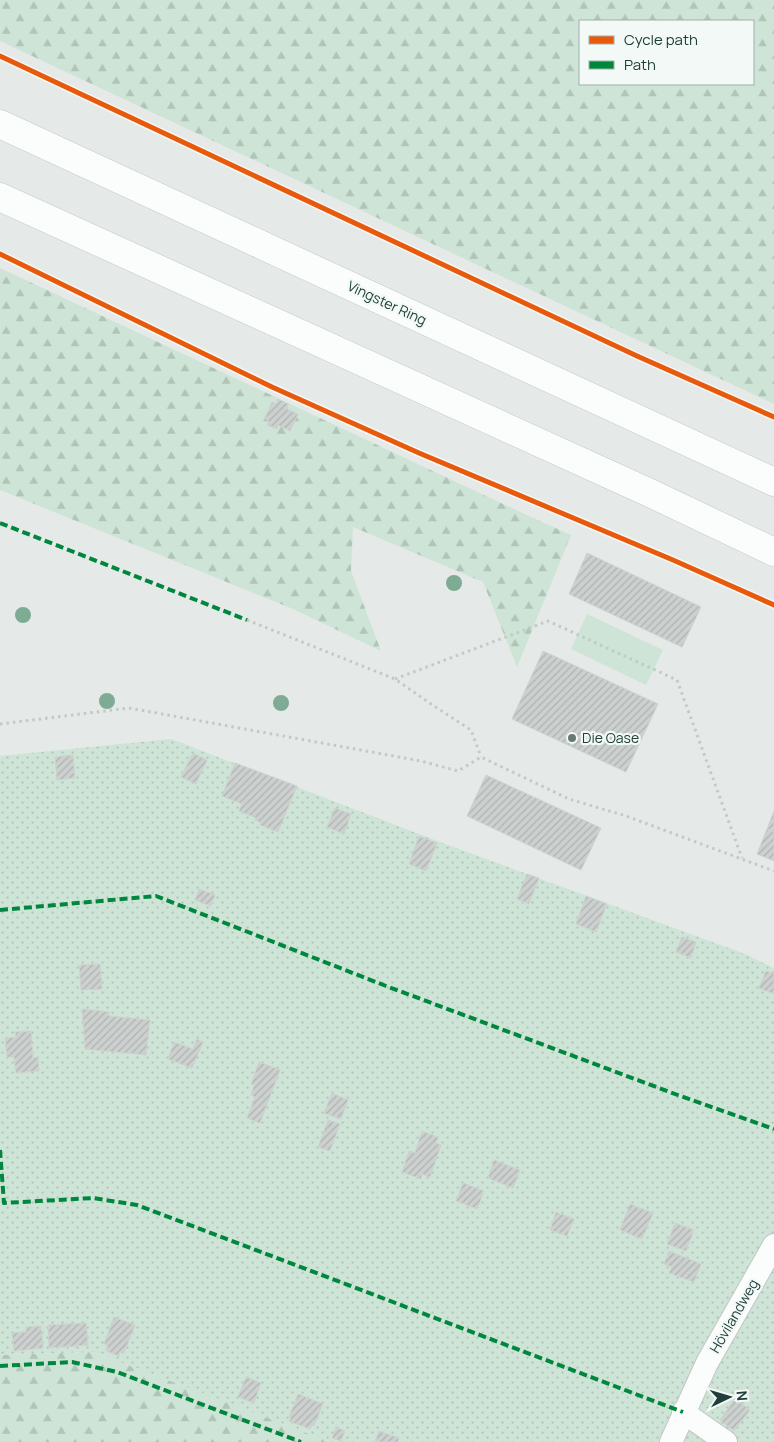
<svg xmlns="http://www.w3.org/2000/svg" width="774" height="1442" font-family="Manrope,sans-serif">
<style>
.grass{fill:#cde4d6}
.forest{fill:url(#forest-firs);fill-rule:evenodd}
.garden{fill:url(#garden-dots)}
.building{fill:url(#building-hatch);stroke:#cdd3d1}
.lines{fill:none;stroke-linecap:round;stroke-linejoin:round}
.service-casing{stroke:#c2c7c5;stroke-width:24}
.secondary-casing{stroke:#c0c8c6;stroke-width:29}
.path{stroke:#c1cac8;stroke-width:3;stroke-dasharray:2.5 4;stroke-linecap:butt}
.service{stroke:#fbfcfc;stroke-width:22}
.secondary{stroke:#fbfcfc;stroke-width:28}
.quiet{stroke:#00873e;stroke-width:4;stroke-dasharray:8 4;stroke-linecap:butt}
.cycleway-casing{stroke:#f3f9f6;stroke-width:8}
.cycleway{stroke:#e8590c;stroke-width:5}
.tree{fill:#7eab94}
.poi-dot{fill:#667b77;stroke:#f3f9f6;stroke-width:2}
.labels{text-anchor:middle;stroke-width:4.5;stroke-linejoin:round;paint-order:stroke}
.street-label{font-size:14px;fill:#213f3a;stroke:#f3f9f6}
.poi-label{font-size:14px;fill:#213f3a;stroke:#f3f9f6;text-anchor:start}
</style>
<defs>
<pattern id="forest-firs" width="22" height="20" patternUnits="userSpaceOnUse" patternTransform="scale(1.25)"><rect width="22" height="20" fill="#cde4d6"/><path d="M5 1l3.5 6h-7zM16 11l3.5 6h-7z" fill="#b0c5b8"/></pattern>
<pattern id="garden-dots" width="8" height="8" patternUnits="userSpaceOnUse" patternTransform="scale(1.25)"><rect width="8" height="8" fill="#cde4d6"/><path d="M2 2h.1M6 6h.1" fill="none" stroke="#b0c5b8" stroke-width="1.8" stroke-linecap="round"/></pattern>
<pattern id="building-hatch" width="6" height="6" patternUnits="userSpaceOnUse" patternTransform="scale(1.25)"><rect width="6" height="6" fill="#ccd1cf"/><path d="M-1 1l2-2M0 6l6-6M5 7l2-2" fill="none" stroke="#afb4b2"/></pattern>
</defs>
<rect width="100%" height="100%" fill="#e5eae8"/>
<path class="grass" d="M587,614L663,650L646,685L571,649Z"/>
<g class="forest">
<path d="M0,0H774V404L0,41ZM753,21V84H580V21Z"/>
<path d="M0,268L531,517L571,535L517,667L483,582L353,527L351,571L381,651L293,609L0,490Z"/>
<path d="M94,1352L331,1442H0V1355Z"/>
</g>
<path class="garden" d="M171,739L440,842L745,954L774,968V1442H331L94,1352L0,1355V756Z"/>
<g class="building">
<path d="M278,399L288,404L287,409L298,414L290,431L278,425L277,429L267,425L269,421L265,418L272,402L276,404Z"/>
<path d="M587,553L701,607L682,647L569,594Z"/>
<path d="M543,651L658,704L626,772L512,719Z"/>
<path d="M193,753L207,760L196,784L181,777Z"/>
<path d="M73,755L75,778L57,780L55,757Z"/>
<path d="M235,763L297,786L278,832L260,825L261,823L255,820L256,818L239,811L242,804L222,796Z"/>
<path d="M486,775L601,828L581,870L467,816Z"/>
<path d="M335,808L351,814L344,834L327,827Z"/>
<path d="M774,811V832L767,829Z"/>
<path d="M767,829L774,832V861L757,854Z"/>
<path d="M419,836L437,843L426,871L409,864Z"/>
<path d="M527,874L539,878L529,904L517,899Z"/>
<path d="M199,889L215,895L211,906L195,900Z"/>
<path d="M586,896L607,904L596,932L576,924Z"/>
<path d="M682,937L696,942L691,958L676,952Z"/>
<path d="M100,964L102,989L81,990L79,965Z"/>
<path d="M766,971L774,974V994L759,988Z"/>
<path d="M82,1009L109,1012V1016L150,1020L146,1055L85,1049Z"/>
<path d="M31,1031L33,1058L38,1057L39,1071L16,1073L14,1057H7L5,1038L16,1037L15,1032Z"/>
<path d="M197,1039L203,1042L192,1068L168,1059L174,1042L193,1049Z"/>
<path d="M259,1062L280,1070L260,1123L247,1118L255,1097L251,1095L254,1085L251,1084Z"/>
<path d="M332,1093L348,1100L341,1119L324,1113Z"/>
<path d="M328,1120L340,1124L330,1151L318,1147Z"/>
<path d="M422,1131L438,1137L436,1143L441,1145L430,1177L422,1174L421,1179L402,1172L409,1151L415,1153Z"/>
<path d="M494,1160L520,1170L513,1188L488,1178Z"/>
<path d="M463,1183L484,1191L477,1209L456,1201Z"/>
<path d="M630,1204L653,1213L642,1239L620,1230Z"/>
<path d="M556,1212L574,1219L567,1236L550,1230Z"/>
<path d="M675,1223L694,1230L686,1251L667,1244Z"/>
<path d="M669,1251L701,1264L694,1282L669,1273L672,1267L664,1264Z"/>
<path d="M114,1317L135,1325L124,1353L120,1351L119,1356L106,1351L108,1346L104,1344Z"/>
<path d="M86,1323L88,1345L49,1348L48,1325Z"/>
<path d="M41,1326L43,1348L14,1351L12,1333L26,1332V1327Z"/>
<path d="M246,1377L261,1383L254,1403L238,1397Z"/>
<path d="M298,1394L323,1404L314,1426L312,1425L310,1429L289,1421L291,1418L289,1417Z"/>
<path d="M735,1399L750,1410L734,1431L720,1420Z"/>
<path d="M336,1427L345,1431L341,1441L332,1438Z"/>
<path d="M379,1431L399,1438L398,1442H375Z"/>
</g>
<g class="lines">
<defs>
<g id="service">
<path d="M683,1412L726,1442"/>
<path d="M671,1442L707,1363L774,1245"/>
</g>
<g id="secondary">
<path d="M0,124L774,482"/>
<path d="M0,197L650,493L774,552"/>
</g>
</defs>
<use href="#service" class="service-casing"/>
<use href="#secondary" class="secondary-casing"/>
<g class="path">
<path d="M247,620L395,679L431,704L471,730L481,757"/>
<path d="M395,679L548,621L677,680L742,858"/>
<path d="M0,724L129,708L421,761L458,771L481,757L569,799L626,816L774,871"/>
</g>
<use href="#service" class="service"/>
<use href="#secondary" class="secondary"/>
<g class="quiet">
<path d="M0,523L247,620"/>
<path d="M0,910L156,896L386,986L675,1094L774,1129"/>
<path d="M0,1150L4,1203L93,1198L137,1205L683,1412"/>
<path d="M0,1366L72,1362L117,1372L301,1442"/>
</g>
<defs>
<g id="cycleway">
<path d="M0,56L637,356L774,417"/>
<path d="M0,254L272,387L419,453L673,560L774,605"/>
</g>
</defs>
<use href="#cycleway" class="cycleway-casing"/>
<use href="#cycleway" class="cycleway"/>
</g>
<g class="tree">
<circle cx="454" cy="583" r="8"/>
<circle cx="23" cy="615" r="8"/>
<circle cx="107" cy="701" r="8"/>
<circle cx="281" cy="703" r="8"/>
</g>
<circle class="poi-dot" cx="572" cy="738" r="5"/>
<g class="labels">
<g class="street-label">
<text transform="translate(387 303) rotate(25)" y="5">Vingster Ring</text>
<text transform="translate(734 1316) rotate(-60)" y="5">Hövilandweg</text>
</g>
<g class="poi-label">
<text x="582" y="743">Die Oase</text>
</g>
</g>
<rect x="579" y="20" width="175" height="65" fill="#f3f9f6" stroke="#9fafab"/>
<rect x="589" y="36" width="25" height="8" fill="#e8590c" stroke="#9fafab"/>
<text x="624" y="45" font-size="15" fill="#213f3a">Cycle path</text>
<rect x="589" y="61" width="25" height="8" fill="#00873e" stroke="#9fafab"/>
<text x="624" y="70" font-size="15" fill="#213f3a">Path</text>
<g transform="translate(729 1397) rotate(85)" stroke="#f3f9f6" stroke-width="4" paint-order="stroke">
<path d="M0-4L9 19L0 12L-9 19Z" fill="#213f3a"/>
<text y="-8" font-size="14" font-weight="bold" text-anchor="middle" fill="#213f3a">N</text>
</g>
</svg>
